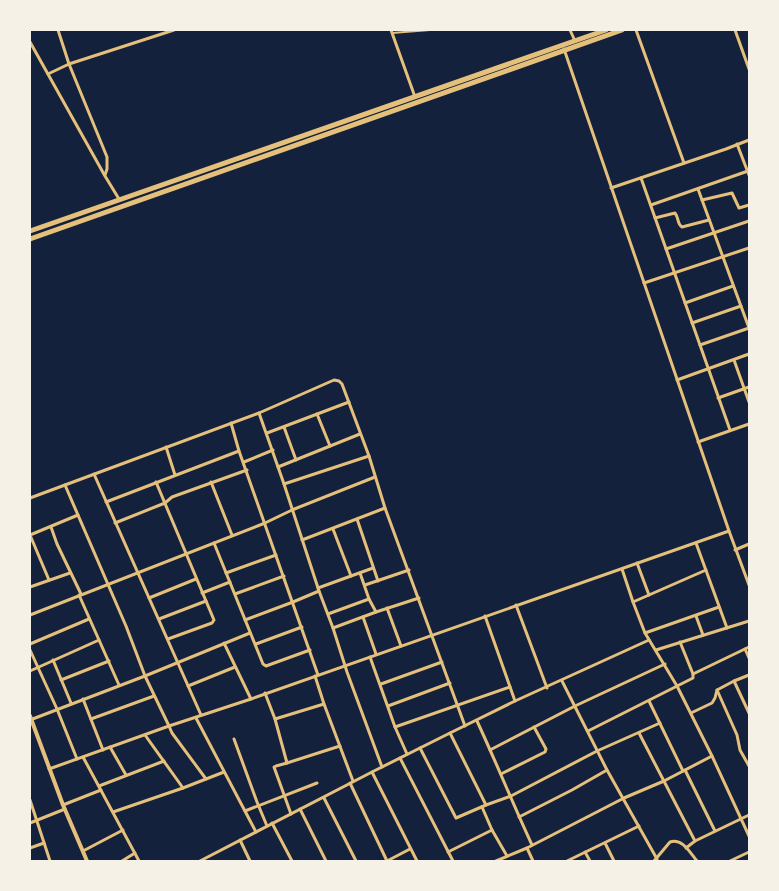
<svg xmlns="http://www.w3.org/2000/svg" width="779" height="891" font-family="Signika,sans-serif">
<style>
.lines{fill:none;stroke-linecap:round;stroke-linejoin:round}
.service{stroke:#e5c07b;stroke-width:2}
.minor{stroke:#e5c07b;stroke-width:3}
.tertiary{stroke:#e5c07b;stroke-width:4}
.trunk{stroke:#e5c07b;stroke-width:5}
</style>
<rect width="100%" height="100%" fill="#14213d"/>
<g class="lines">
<path class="service" d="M392,33L430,30"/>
<g class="minor">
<path d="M58,30L69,64L107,157V169L105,175"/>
<path d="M391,30L415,97"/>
<path d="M570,30L575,41"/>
<path d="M636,30L684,163"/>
<path d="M735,30L749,69"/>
<path d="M30,42L105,176L119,199"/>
<path d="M564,49L729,531L749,585"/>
<path d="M48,74L69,64L174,30"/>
<path d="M737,144L749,175"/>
<path d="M641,178L730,430"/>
<path d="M611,188L726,149L749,140"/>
<path d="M698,189L749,328"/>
<path d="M702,200L732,193L739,208L749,205"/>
<path d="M651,205L748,171"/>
<path d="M655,218L675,213C679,218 677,224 682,227L709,220"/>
<path d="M666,249L749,221"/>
<path d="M644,283L749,248"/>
<path d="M685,303L733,286"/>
<path d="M692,323L741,306"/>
<path d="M700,345L749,328"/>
<path d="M734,360L749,402"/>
<path d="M677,380L749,354"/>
<path d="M718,398L749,387"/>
<path d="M259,413L284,484L319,591L333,628L347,672L382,767"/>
<path d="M317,414L330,446"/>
<path d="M231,423L239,451L318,675"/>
<path d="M284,427L296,460"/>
<path d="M267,433L349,402"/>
<path d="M698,442L749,424"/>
<path d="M166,447L175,475"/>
<path d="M244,462L273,450"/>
<path d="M278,467L360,434"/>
<path d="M94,474L201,715"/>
<path d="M156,482L214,620L212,623L168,639"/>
<path d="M211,482L232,535"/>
<path d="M284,484L369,456"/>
<path d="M65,485L259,413L334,380L339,381L342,384L369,456L385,508L465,726"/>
<path d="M30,498L65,485L126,626L145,676L169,726L172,733L206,779"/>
<path d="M106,502L239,451"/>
<path d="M357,519L378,581"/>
<path d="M115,523L165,503L172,497L247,470"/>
<path d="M51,527L57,544L81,594"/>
<path d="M333,529L351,576"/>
<path d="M302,540L385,508"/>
<path d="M214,543L263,664L266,666L310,650"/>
<path d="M696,543L727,628"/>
<path d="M735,550L749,544"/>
<path d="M637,563L649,595"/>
<path d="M622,569L633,602L645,633L677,686L712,756L749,836"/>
<path d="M226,573L276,555"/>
<path d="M360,573L369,599L376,612"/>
<path d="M49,580L30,535L78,515"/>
<path d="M365,585L409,570"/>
<path d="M30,587L70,573"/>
<path d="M318,588L373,568"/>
<path d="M202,593L230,582"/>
<path d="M235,594L284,576"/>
<path d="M79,595L119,685"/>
<path d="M149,598L196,579"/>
<path d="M633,602L706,570"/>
<path d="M516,605L547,688"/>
<path d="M387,608L401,646"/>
<path d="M328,614L369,599"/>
<path d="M30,615L265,523L292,510L375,477"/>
<path d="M485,616L515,701"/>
<path d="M696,616L703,635"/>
<path d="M363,617L376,654"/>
<path d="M159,619L206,601"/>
<path d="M245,620L293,602L319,591"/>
<path d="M333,628L376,612L419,598"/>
<path d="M645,633L719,607"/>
<path d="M680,642L693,674"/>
<path d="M224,643L251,699"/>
<path d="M30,644L89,619"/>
<path d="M256,644L302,627"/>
<path d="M745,649L749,658"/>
<path d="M30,650L57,709L77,759"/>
<path d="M656,650L749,621"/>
<path d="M370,657L395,727L407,754"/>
<path d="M53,660L71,703"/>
<path d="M30,671L99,640"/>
<path d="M749,675L734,681L749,713"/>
<path d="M315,676L324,704L353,781"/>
<path d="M61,680L109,661"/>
<path d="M562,681L607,770L657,859"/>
<path d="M381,684L442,662"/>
<path d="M188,686L235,667"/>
<path d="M717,690L737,735L740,750L749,766"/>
<path d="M265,693L275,719L287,763"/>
<path d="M83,699L103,750"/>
<path d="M649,701L683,771"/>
<path d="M388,706L450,683"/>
<path d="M691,713L712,703L715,698L717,690L734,681"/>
<path d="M196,718L256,832"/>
<path d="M91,719L154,696"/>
<path d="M275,719L324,704"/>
<path d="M30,720L145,676L250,633"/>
<path d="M477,721C496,762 513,804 532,845"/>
<path d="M395,727L510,687"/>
<path d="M588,731L693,678V674L749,647"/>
<path d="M450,733L486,805"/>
<path d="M639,733L695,841"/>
<path d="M145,735L183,788"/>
<path d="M234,739L257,802L267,826"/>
<path d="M110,747L126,775"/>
<path d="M420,748L456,818L486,805L511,796L597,751L660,723"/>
<path d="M490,750L575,706L665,664"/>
<path d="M83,757L139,861"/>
<path d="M400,758L453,861"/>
<path d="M49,769L169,726L251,699L729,531"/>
<path d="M685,770L715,831"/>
<path d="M372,772L417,861"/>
<path d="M501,774L545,752L546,749L534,727"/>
<path d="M350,783L387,861"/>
<path d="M99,786L164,761"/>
<path d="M324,798L356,861"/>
<path d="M30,800L50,861"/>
<path d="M63,805L101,790"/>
<path d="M482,807L492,830L507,856"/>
<path d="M300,809L326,861"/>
<path d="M245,811L317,783"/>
<path d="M113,812L183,788L224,772"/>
<path d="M291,814L274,767L276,766L287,763L340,746"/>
<path d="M519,817L572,790L607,770"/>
<path d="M30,823L65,809"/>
<path d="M272,823L292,861"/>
<path d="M240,840L250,861"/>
<path d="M605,843L614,861"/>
<path d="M30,848L44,843"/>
<path d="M527,848L533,861"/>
<path d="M686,848L695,841L749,815"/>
<path d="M83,851L123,830"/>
<path d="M448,852L492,830"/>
<path d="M585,852L590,861"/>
<path d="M122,861L135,853"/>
<path d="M200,861L372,772L450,733L515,701L649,640"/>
<path d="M387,861L410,849"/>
<path d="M496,861L527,848L624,798L664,781L712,756"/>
<path d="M567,861L639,826"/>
<path d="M654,861L670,842C683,838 690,853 697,861"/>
<path d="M730,861L749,852"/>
</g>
<path class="tertiary" d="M30,716L63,805L87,861"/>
<g class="trunk">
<path d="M30,231L606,30"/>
<path d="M30,239L622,30"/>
</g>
</g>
<rect width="779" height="891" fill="none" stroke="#f6f1e7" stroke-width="62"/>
</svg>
